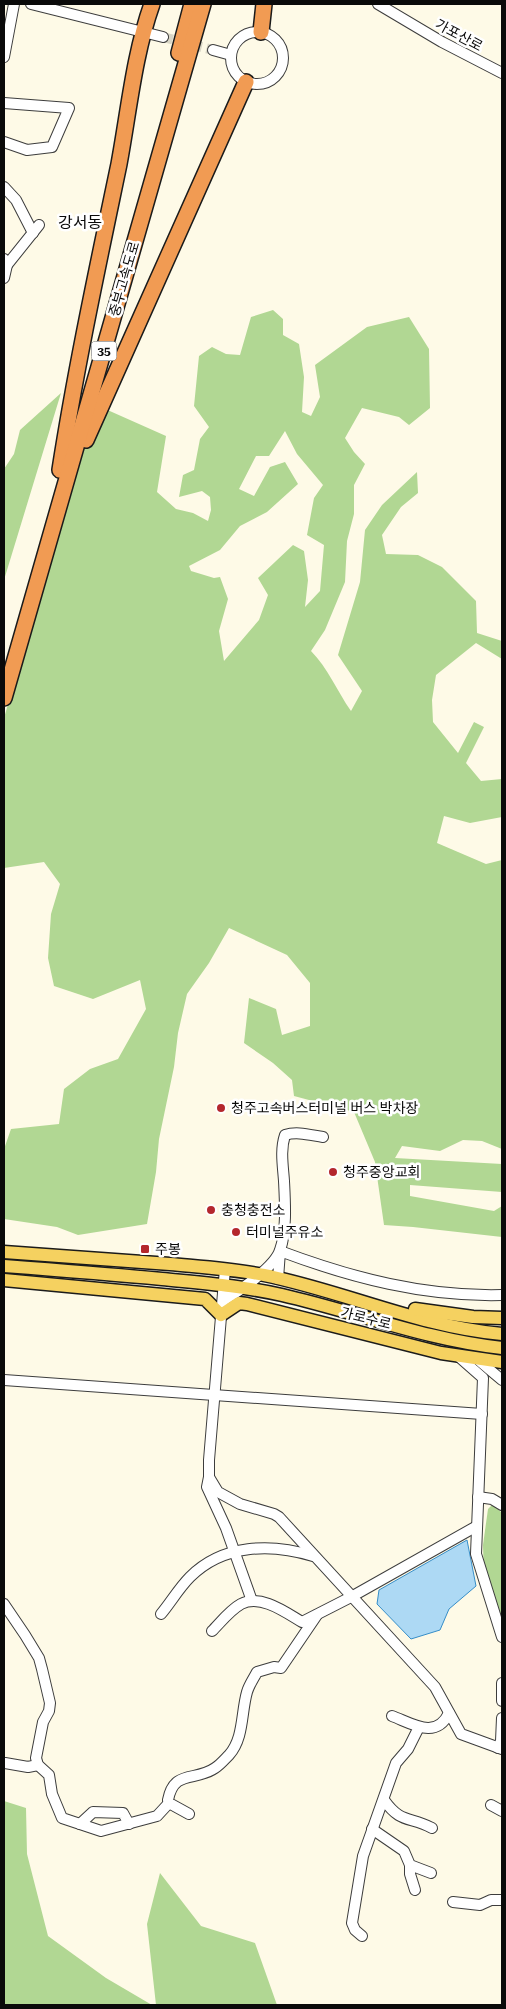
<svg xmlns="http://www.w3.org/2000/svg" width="506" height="2009" font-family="'Roboto Serif','Noto Sans KR',serif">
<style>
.forest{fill:#b1d793;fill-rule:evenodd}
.water{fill:#add9f4;stroke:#368ec9}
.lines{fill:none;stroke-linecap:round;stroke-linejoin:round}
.minor-tunnel{stroke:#d9d6c6;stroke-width:10;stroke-dasharray:10 5;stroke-linecap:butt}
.minor-casing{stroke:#3d3d3d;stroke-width:12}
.major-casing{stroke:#1b1b1b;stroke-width:15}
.highway-casing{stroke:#1b1b1b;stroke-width:18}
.minor{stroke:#fff;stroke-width:10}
.major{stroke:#f5d160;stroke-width:12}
.highway{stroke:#f19b53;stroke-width:15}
.poi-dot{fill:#b4272d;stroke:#fff;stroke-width:2}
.labels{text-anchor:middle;stroke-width:5;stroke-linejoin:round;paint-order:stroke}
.shield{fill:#fff;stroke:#545454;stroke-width:1}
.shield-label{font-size:12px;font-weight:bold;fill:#0a0a0a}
.street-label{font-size:14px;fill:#0a0a0a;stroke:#fff}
.poi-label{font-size:14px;fill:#0a0a0a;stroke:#fff;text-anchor:start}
.quarter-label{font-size:16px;fill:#0a0a0a;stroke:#fff}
</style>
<rect width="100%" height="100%" fill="#fefae7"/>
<g class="forest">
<path d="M273,310L283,319V335L299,344L304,377L302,412L311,416L320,397L315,365L367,327L409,317L429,349L430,408L409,425L399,417L362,408L345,438L354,452L365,464L354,485V514L347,541L345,582L325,630L311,651C328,668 337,691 351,711L362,691L338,655L360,582L365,530L382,505L417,472L418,493L401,507L382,535L386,554L418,555L442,567L476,601L477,633L502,641V659L476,643L436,675L432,700L433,722L458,753L474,722L484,727L466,763L481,781L502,779V817L470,823L444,816L437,843L486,864L502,860V1149L482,1141L463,1140L440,1151L402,1146L395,1158L502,1164V1192L410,1185V1196L494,1211L502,1206V1237L413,1227L384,1225L375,1162L354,1112L294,1096L292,1080L273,1063L244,1043L249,998L276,1009L282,1035L310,1026V983L287,955L229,928L209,963L187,994L178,1033L174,1067L159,1139L156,1172L147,1224L78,1235L57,1227L4,1219V1149L11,1129L59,1124L64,1089L90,1069L118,1059L146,1009L140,980L93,999L54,986L48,958L51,914L60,884L44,862L4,868V718L94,404L166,436L157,492L176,509L193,513L208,521L211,510L210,497L202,491L179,497L183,475L194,470L200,439L209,427L194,406L199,356L212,347L226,354L240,355L251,317ZM285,431L297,454L323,485L314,498L307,535L324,545L320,591L305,607L308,580L304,551L293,545L258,578L268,595L259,620L224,661L219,631L228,599L220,577L214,578L191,571L189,566L220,550L240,526L267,512L298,484L285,462L270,467L254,496L239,489L256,456H269Z"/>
<path d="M61,393L4,580V469L14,454L20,430Z"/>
<path d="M493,1504L502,1513V1634L484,1579L483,1545L488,1509Z"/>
<path d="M4,1801L26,1808L27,1854L48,1936L106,1978L152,2005H4Z"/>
<path d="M160,1873L201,1926L255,1943L277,2005H156L147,1924Z"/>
</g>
<path class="water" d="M467,1540L476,1586L449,1609L440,1630L411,1639L377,1604L379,1590Z"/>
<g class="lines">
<path class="minor-tunnel" d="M163,37L213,50"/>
<defs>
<g id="minor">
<path d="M31,4L163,37"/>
<path d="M378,4L442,42L502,73"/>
<circle cx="257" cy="58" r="26"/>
<path d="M213,50L231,55"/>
<path d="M4,57L14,4"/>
<path d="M4,103L69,108L52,147L27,150L4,142"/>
<path d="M4,187L16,200L33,233"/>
<path d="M7,265L39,225"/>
<path d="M4,278L7,265L4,259"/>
<path d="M225,1269L209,1460V1477L218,1492L240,1504L274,1514L279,1517L435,1687L461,1734L502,1749"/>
<path d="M278,1279L280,1251C352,1278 425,1297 502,1295"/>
<path d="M223,1301C238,1292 275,1267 280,1250C287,1231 285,1201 284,1181C283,1166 280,1150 285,1135C297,1131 310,1135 323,1137"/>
<path d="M458,1356L483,1378L476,1554L502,1637"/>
<path d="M477,1359L502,1380"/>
<path d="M4,1380L482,1414"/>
<path d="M209,1477L207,1487L226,1528L252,1601"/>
<path d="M478,1497L492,1499L502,1505"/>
<path d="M4,1604L25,1635L39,1658L42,1669L50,1703L49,1711L43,1722L36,1758L38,1765L49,1775L52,1794L62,1818L101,1831L157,1816L169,1803"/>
<path d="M161,1614C171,1602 179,1588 190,1577C223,1544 271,1543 313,1556"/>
<path d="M212,1631C220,1623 230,1610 241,1604C261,1594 285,1612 302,1622L351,1597L477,1526"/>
<path d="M502,1683V1701"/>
<path d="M392,1716C413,1724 436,1740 449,1713"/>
<path d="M498,1748L501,1741L502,1718"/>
<path d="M5,1763L28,1767L38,1765"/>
<path d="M384,1800C401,1824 409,1816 432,1828"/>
<path d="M491,1805L502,1811"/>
<path d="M189,1814L169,1803L168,1800C174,1769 195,1782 215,1768C220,1765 225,1759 229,1755C244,1738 241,1713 247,1692C249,1685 254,1678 257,1672L274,1667L281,1668L317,1615"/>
<path d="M80,1824L93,1812L123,1813L129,1824"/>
<path d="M372,1829L404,1851L410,1865L431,1873"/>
<path d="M410,1865V1874L415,1890"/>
<path d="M453,1902L480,1905L491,1900H502"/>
<path d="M362,1936L355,1930L352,1923L363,1856L396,1763L408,1749L419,1727"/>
</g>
<g id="major">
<path d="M4,1252C59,1256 114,1260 170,1264C201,1267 233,1269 264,1275C344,1291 420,1327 502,1334"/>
<path d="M4,1266C57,1270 109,1274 162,1279C202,1283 243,1286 282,1295C356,1312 427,1340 502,1348"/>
<path d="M4,1280L205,1299L221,1315L239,1303L247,1304L441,1353L502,1362"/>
<path d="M415,1309L473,1317L502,1318"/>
</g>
<g id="highway">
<path d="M261,32L264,4"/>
<path d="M179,53L192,4"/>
<path d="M86,440L246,82"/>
<path d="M60,470C76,367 98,265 119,164C129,110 134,55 152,4"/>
<path d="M4,698L203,4"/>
</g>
</defs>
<use href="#minor" class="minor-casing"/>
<use href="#major" class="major-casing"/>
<use href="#highway" class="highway-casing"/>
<use href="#minor" class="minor"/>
<use href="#major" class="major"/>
<use href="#highway" class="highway"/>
</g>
<g class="poi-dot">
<circle cx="221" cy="1108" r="5"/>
<circle cx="333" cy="1172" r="5"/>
<circle cx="211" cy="1210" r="5"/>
<circle cx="236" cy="1232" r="5"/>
<rect x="140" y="1244" width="10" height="10" rx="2.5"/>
</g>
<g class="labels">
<rect class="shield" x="91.5" y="341.5" width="25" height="19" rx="4"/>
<g class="shield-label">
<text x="104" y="355">35</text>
</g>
<g class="street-label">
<text transform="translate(459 35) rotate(28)" y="5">가포산로</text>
<text transform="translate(124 279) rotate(-74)" y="5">중부고속도로</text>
<text transform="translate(366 1318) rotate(14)" y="5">가로수로</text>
</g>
<g class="poi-label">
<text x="231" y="1113">청주고속버스터미널 버스 박차장</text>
<text x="343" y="1177">청주중앙교회</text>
<text x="221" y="1215">충청충전소</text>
<text x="246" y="1237">터미널주유소</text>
<text x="155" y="1254">주봉</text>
</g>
<g class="quarter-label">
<text x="80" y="228">강서동</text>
</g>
</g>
<rect width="506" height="2009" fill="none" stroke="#0a0a0a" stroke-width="10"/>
</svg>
